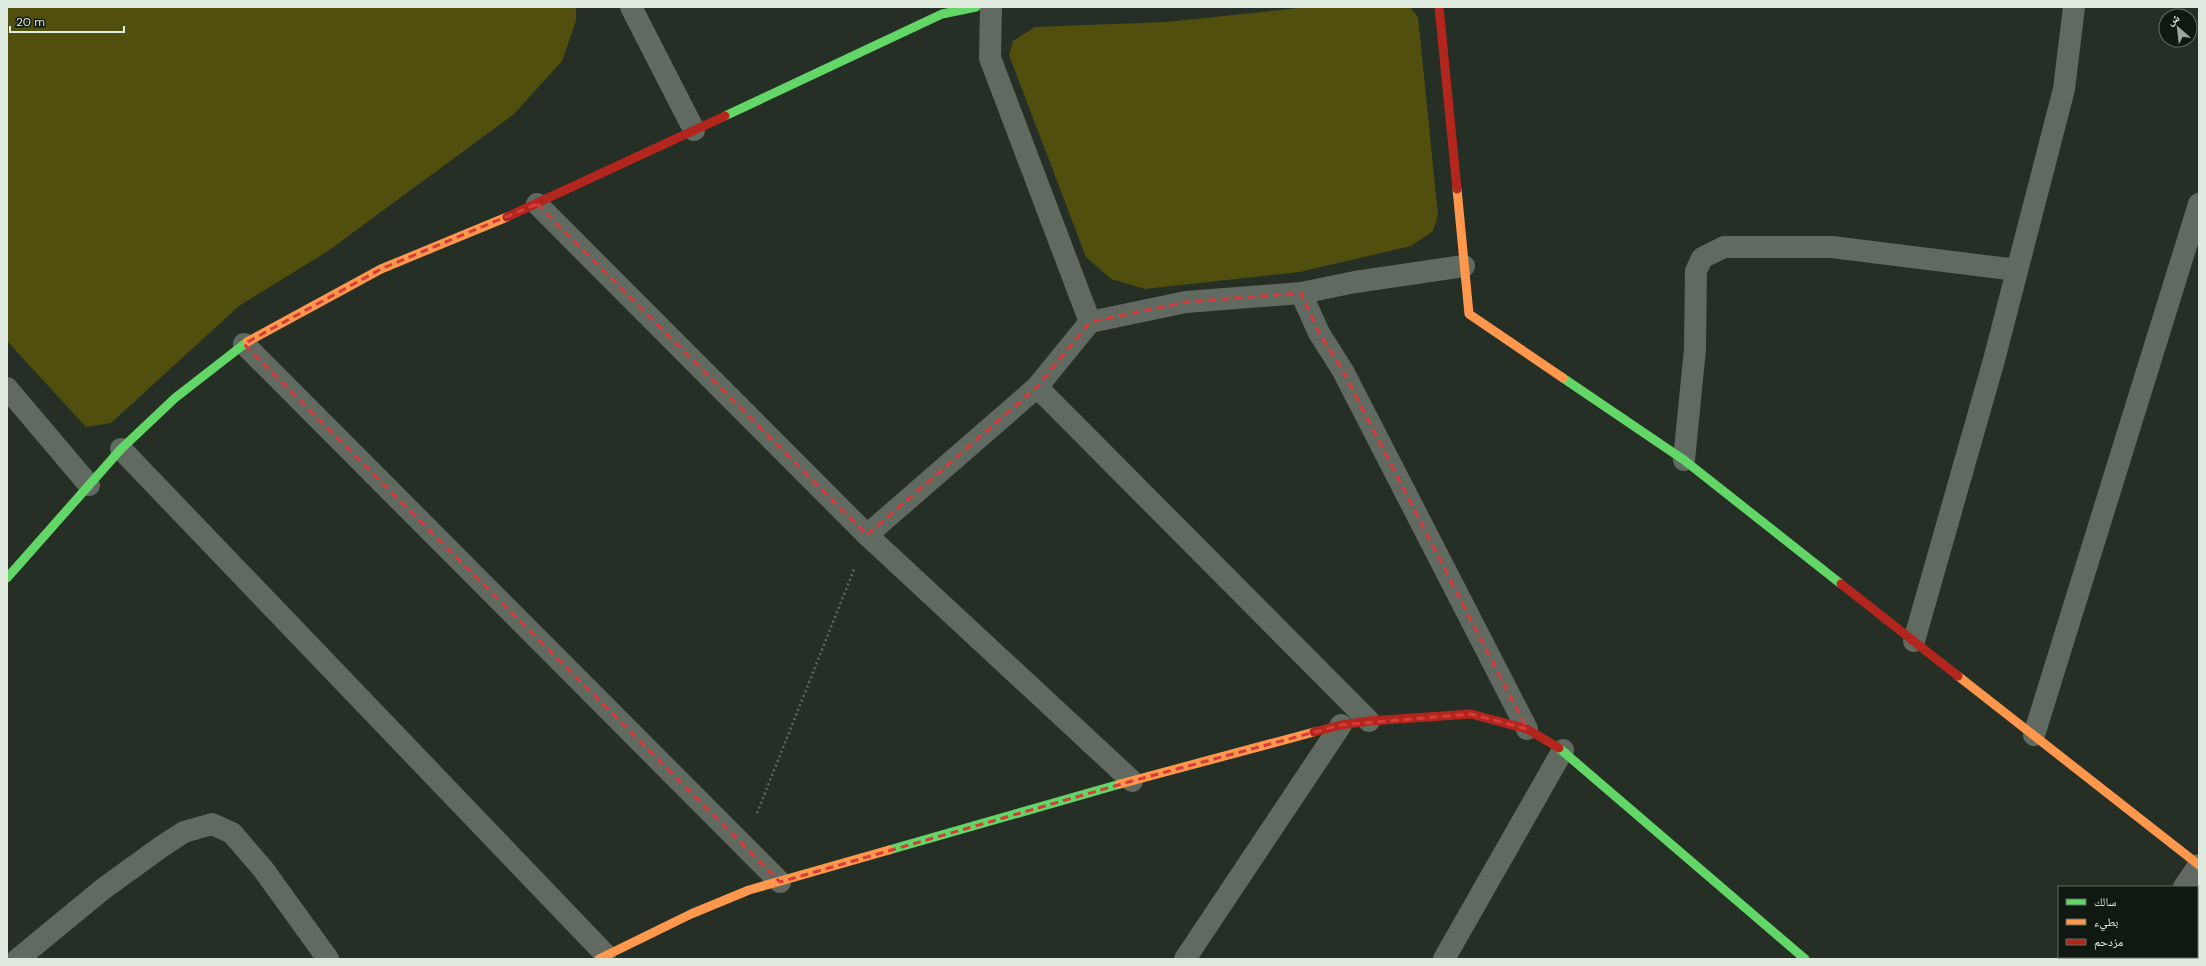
<svg xmlns="http://www.w3.org/2000/svg" width="2206" height="966" font-family="'DM Sans','Noto Naskh Arabic',sans-serif">
<style>
.green{fill:#504f0e}
.lines{fill:none;stroke-linecap:round;stroke-linejoin:round}
.path{stroke:#606960;stroke-width:2.5;stroke-dasharray:2 3;stroke-linecap:butt}
.street{stroke:#606a60;stroke-width:22}
.fast{stroke:#63d668;stroke-width:9}
.slow{stroke:#ff974d;stroke-width:9}
.jam{stroke:#b3261e;stroke-width:9}
.marked{fill:none;stroke:#d73b3a;stroke-width:3;stroke-dasharray:8 5;stroke-linejoin:round}
</style>
<rect width="100%" height="100%" fill="#252f25"/>
<g class="green">
<path d="M7,7H576V21L562,61L514,114L328,251L239,306L111,423L86,427L7,341Z"/>
<path d="M1309,7H1410L1418,17L1438,215L1433,231L1411,246L1300,272L1145,289L1111,279L1086,257L1009,55L1013,41L1035,27L1166,22Z"/>
</g>
<g class="lines">
<path class="path" d="M757,813L855,567"/>
<g class="street">
<path d="M631,7L694,130"/>
<path d="M537,204L867,535L1132,781"/>
<path d="M1301,293L1319,333L1343,371L1527,729"/>
<path d="M1090,322L1186,302L1301,293L1355,282L1464,266"/>
<path d="M244,344L780,882"/>
<path d="M1037,387L1369,721"/>
<path d="M7,388L89,485"/>
<path d="M121,449L605,954"/>
<path d="M1684,460L1695,349L1696,271L1702,258L1724,247H1832L2017,270"/>
<path d="M867,535L1037,387L1090,322L990,58L991,7"/>
<path d="M1914,641L1994,360L2064,89L2074,7"/>
<path d="M2034,735L2199,204"/>
<path d="M2184,887L2199,865"/>
<path d="M18,959L103,889L161,847L184,832L212,824L232,833L263,869L328,959"/>
<path d="M1185,959L1341,725"/>
<path d="M1444,959L1563,750"/>
<path d="M2136,959L2137,957"/>
</g>
<g class="fast">
<path d="M725,116L942,14L976,7"/>
<path d="M1563,378L1684,460L1841,584"/>
<path d="M7,578L121,449L175,398L247,342"/>
<path d="M1559,748L1805,959"/>
<path d="M889,850L1120,784"/>
</g>
<g class="slow">
<path d="M1457,189L1469,314L1563,378"/>
<path d="M247,342L381,269L507,217"/>
<path d="M1958,676L2199,865"/>
<path d="M1120,784L1314,732"/>
<path d="M599,959L691,914L749,890L889,850"/>
</g>
<g class="jam">
<path d="M1439,7L1457,189"/>
<path d="M507,217L725,116"/>
<path d="M1841,584L1958,676"/>
<path d="M1314,732L1341,725L1369,721L1471,714L1527,729L1559,748"/>
</g>
</g>
<path class="marked" d="M537,204L867,535L1037,387L1090,322L1186,302L1301,293L1319,333L1343,371L1527,729L1471,714L1341,725L1132,781L780,882L244,344L381,269Z"/>
<rect width="2206" height="966" fill="none" stroke="#ddeadd" stroke-width="16"/>
<rect x="2058" y="886" width="140" height="72" fill="#101911" stroke="#626d63"/>
<rect x="2066" y="899" width="20" height="6" fill="#63d668" stroke="#626d63"/>
<text x="2094" y="906" font-size="12" fill="#ddeadd">سالك</text>
<rect x="2066" y="919" width="20" height="6" fill="#ff974d" stroke="#626d63"/>
<text x="2094" y="926" font-size="12" fill="#ddeadd">بطيء</text>
<rect x="2066" y="939" width="20" height="6" fill="#b3261e" stroke="#626d63"/>
<text x="2094" y="946" font-size="12" fill="#ddeadd">مزدحم</text>
<g transform="translate(2178 28) rotate(332)"><circle r="19" fill="#101911" stroke="#626d63"/>
<path d="M0-3L7 15L0 10L-7 15Z" fill="#9da99d"/>
<text y="-6" font-size="11" font-weight="bold" text-anchor="middle" fill="#ddeadd">ش</text>
</g>
<path d="M10 26v6h114v-6" fill="none" stroke="#ddeadd" stroke-width="2"/>
<text x="16" y="26" font-size="12" fill="#ddeadd" stroke="#101911" stroke-width="3" paint-order="stroke">20 m</text>
</svg>
